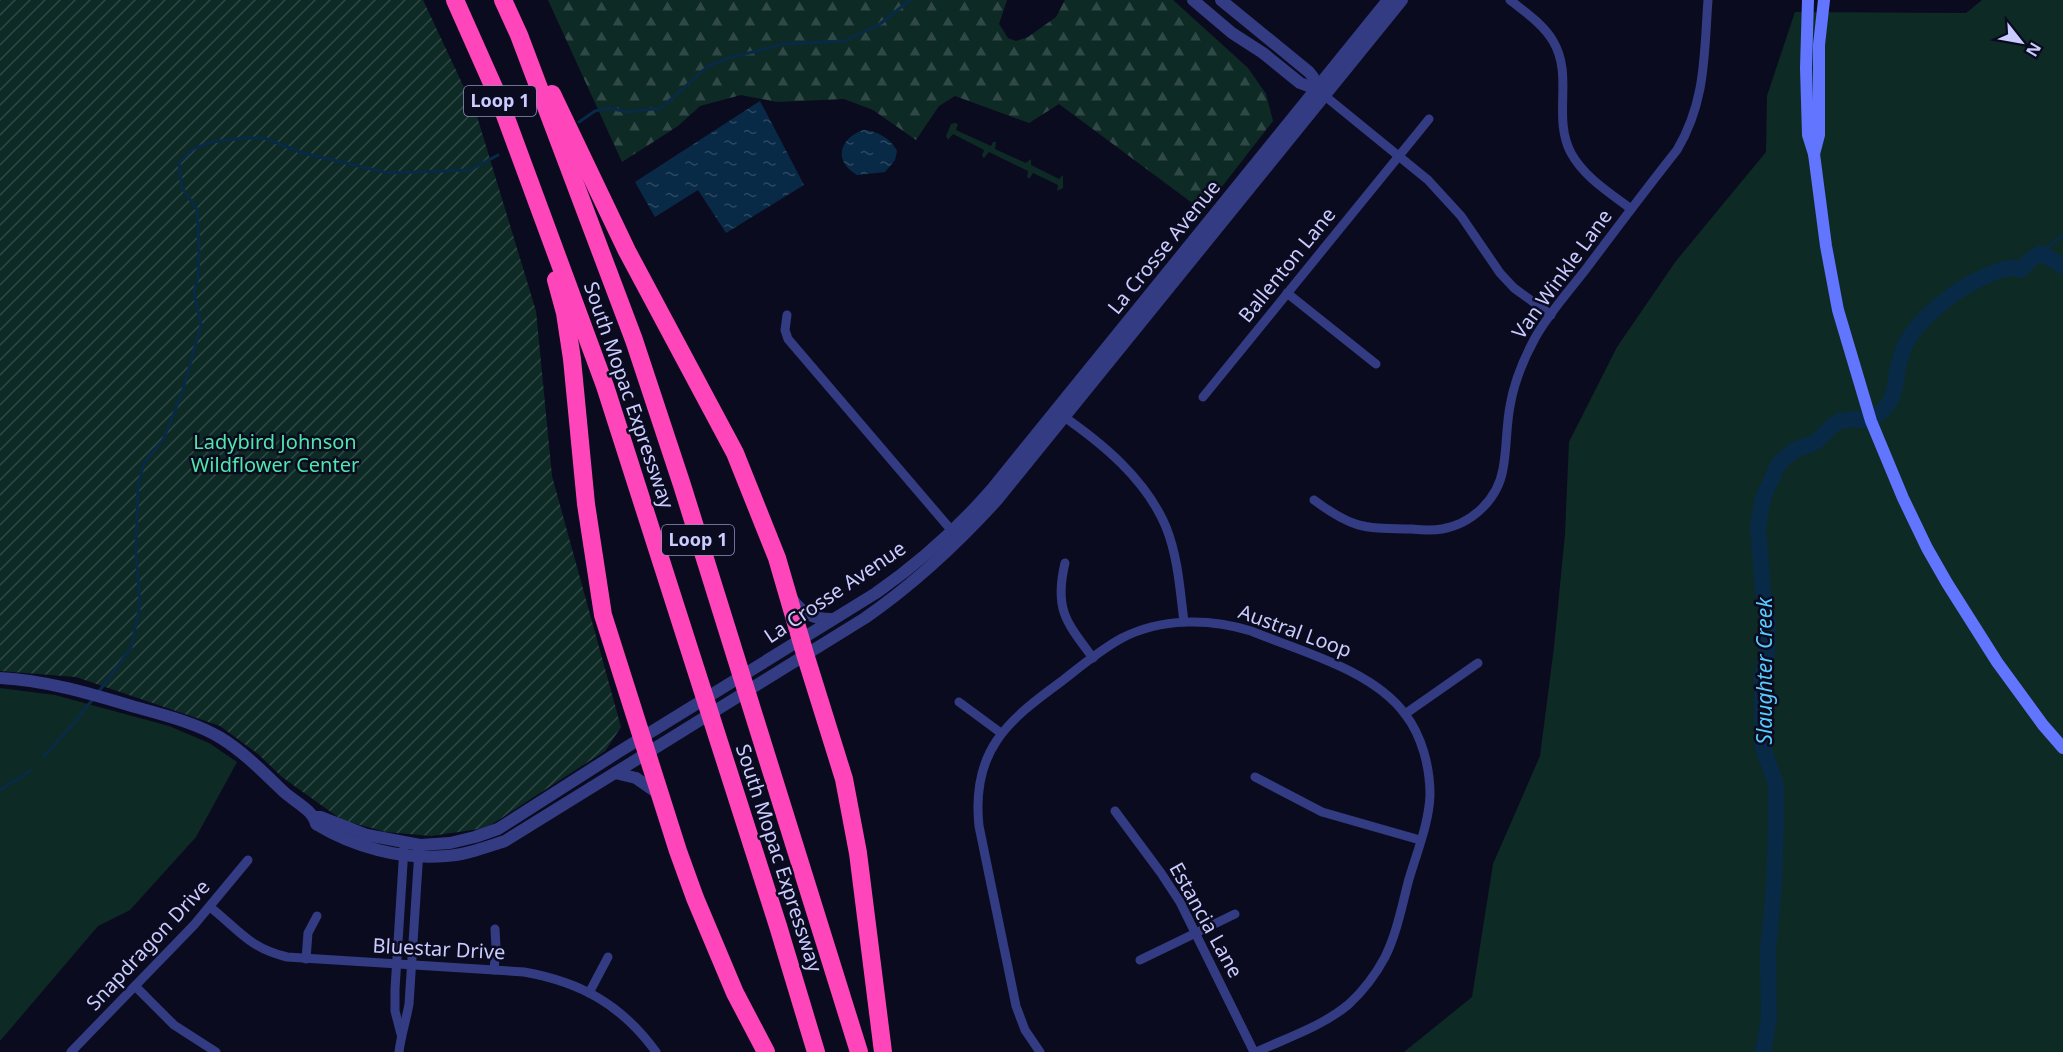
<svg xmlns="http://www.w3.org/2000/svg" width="2063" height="1052" font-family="'Noto Sans',sans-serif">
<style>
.green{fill:#0e2a25}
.forest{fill:url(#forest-firs)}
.garden{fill:url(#garden-furrows)}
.water{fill:url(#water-ripples)}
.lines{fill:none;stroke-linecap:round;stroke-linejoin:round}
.stream{stroke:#092a46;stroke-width:3}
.river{stroke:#092a46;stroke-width:16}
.minor{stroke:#333c82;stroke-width:9}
.tertiary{stroke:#333c82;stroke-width:12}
.secondary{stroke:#6175ff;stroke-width:12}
.motorway{stroke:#ff45ba;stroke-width:18}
.labels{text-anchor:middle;stroke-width:5;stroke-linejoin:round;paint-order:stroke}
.shield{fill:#0b0b20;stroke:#9192bc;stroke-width:1.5}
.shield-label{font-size:18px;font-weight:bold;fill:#caccff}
.street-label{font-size:20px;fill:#caccff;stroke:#0b0b20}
.park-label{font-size:20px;fill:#4fe6a9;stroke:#0b0b20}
.water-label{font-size:21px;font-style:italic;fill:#58cbff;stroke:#0b0b20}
</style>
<defs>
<pattern id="forest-firs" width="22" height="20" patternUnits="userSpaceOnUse" patternTransform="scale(1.5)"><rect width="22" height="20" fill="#0e2a25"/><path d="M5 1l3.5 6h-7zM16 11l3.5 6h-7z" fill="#304846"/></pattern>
<pattern id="garden-furrows" width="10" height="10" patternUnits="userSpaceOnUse" patternTransform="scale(1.5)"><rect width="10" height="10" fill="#0e2a25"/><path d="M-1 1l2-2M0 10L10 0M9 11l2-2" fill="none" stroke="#304846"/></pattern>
<pattern id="water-ripples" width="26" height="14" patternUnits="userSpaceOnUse" patternTransform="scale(1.5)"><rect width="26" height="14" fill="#092a46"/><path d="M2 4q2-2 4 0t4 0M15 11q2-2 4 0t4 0" fill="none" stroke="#2c4862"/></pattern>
</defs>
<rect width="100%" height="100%" fill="#0b0b20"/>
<g class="green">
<path d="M1982,0H2063V1052H1404L1472,997L1493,864L1540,756L1554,647L1565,534L1569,442L1617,347L1676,261L1766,152L1767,96L1795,12L1966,13Z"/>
<path d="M955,123L958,124L956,130L991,146L993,142H996L995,149L1026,163L1031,159V165L1059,179L1063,175V188L1057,191L1058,185L1033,173L1030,178H1027L1028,171L989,152L984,158L982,156L984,150L953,134L948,140L946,136L951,124Z"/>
<path d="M0,688L55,695L169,726L209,743L237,762L196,837L130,910L98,926L0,1041Z"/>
</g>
<path class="forest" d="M548,0H1007L999,24L1008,38L1016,41L1028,37L1056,17L1065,0H1173L1248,68L1266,94L1273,121L1203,211L1059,104L1029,123L955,96L939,106L916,140L873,110L844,99L777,102L741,95L700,106L678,126L622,162Z"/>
<path class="garden" d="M0,0H423L476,113L536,311L552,476L621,727L605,751L486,828L431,836L386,832L342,820L282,777L258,754L220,726L76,677L0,671Z"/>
<g class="water">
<path d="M760,101L804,185L726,233L698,190L655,217L635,182Z"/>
<path d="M863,130C876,130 891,139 897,151L895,160L885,172L857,175C833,161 839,139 863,130Z"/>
</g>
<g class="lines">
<g class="stream">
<path d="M579,122L595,111L609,108L628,112L661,108L707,67L729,58L784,44L844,41L880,24L910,0"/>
<path d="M2041,253L2063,235"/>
<path d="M97,694L131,648L140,605L136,553L138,486L144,463L163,440L182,393L201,325L194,292L198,277L199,249L197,209L182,188L179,163L193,149L212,142L244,138H264L303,153L388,173L470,170L498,155"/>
<path d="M43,757L74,723L93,699"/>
<path d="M0,790L30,771"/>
</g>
<path class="river" d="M1763,1052L1769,1018L1768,952L1774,884L1776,826V784L1763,748L1762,725V676L1767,654L1768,621L1763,592L1758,526L1763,498L1779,463L1795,450L1816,442L1833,425L1840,421L1854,419L1870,421C1904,396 1890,387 1902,353C1912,322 1957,288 1986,276C1997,272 2009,264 2021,270L2030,260L2041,253L2063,266"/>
<g class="minor">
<path d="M1510,0C1525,12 1543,24 1553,41C1574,76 1552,117 1571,153C1584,177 1610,193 1631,209"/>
<path d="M1325,96L1428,180L1461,216L1500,273L1514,288L1551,315"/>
<path d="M1287,293L1376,364"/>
<path d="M787,315L785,330L788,339L952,531"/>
<path d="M1203,397L1429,119"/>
<path d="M1060,414C1102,443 1146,479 1166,527C1178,557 1180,590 1184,622"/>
<path d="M1314,500C1353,529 1363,528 1411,529C1421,530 1432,531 1442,529C1472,524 1498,499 1503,469C1507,448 1506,427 1510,406C1514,382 1523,360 1535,338C1549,313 1569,291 1586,269C1616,229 1646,189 1677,150C1706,101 1704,55 1708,0"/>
<path d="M1065,563C1054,609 1066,622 1093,658"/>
<path d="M959,702L1001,733"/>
<path d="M1405,714L1478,663"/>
<path d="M1255,777L1322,812L1420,840"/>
<path d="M1115,811L1161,873L1180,902L1254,1052"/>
<path d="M210,907C239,930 249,948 287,957L524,972C581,982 622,1005 656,1052"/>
<path d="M306,959L308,933L317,916"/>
<path d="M1140,960L1235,914"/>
<path d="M494,970L496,947L495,929"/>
<path d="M135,986L174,1025L216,1052"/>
<path d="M589,993L608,957"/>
<path d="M401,1034L395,1011V989L404,848"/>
<path d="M71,1052L194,925L248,860"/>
<path d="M399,1052C401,1035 406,1021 409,1004L419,850"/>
<path d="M1040,1052L1025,1030L1016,1006L979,826C971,751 1007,721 1062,681C1081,666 1100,650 1122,638C1161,618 1209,618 1251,631C1300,651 1373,670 1405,714C1422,736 1430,767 1430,795C1429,823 1417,852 1409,879C1402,905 1397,933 1385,957C1376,974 1363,991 1349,1004C1323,1026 1287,1038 1256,1052"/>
</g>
<g class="tertiary">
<path d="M1193,0L1232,33L1263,53L1300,83L1316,89L1321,93"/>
<path d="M1221,0L1309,72L1313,77L1316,89"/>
<path d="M792,599C803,614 813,619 831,619"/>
<path d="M0,678C45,680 92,694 135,707C164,715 196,723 221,738C245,753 264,773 284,792C295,802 313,810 316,824C354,847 401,860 446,856C466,855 486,847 505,841L865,618C914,584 957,544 997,500L1402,0"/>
<path d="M615,773L636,778L659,794"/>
<path d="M314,817H321L367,835L420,845L450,843L475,837L498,829L617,753L876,593C919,563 958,528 992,489L1388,0"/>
</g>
<g class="secondary">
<path d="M1808,0L1806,68L1808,135L1814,154L1826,246L1838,310L1871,421L1903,498L1927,548L1947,583L1997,662L2043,725L2063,748"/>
<path d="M1814,154L1819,135V45L1824,0"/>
</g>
<g class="motorway">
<path d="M455,0L499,99L605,386L778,926L816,1052"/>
<path d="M503,0L519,35L634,340L682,485L859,1052"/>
<path d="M552,94L627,251L735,453L777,558L805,654L844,779L858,853L883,1052"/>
<path d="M556,280L565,313L572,359L586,504L603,615L678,851L695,898L735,993L766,1052"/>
</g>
</g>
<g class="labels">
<g class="shield">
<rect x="464" y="86" width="72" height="30" rx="4.5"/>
<rect x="662" y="525" width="72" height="30" rx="4.5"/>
</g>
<g class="shield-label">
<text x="500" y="107">Loop 1</text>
<text x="698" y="546">Loop 1</text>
</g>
<g class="street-label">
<text transform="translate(1164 247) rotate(-51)" y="7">La Crosse Avenue</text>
<text transform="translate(1287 265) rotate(-51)" y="7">Ballenton Lane</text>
<text transform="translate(1562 274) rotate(-54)" y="7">Van Winkle Lane</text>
<text transform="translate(629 395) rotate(71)" y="7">South Mopac Expressway</text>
<text transform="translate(835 592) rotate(-34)" y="7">La Crosse Avenue</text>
<text transform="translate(1295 631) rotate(20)" y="7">Austral Loop</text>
<text transform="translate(779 858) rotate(72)" y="7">South Mopac Expressway</text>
<text transform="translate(1206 920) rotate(61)" y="7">Estancia Lane</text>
<text transform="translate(148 945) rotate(-47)" y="7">Snapdragon Drive</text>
<text transform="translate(439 949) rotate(3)" y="7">Bluestar Drive</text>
</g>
<g class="park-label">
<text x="275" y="449">Ladybird Johnson<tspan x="275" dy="23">Wildflower Center</tspan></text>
</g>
<g class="water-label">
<text transform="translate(1765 671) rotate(-90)" y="7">Slaughter Creek</text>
</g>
</g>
<g transform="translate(2021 42) rotate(121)" stroke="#0b0b20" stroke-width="4.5" paint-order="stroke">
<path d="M0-4.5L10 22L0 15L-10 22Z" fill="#caccff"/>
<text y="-9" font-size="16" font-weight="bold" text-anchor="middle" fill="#caccff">N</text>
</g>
</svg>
